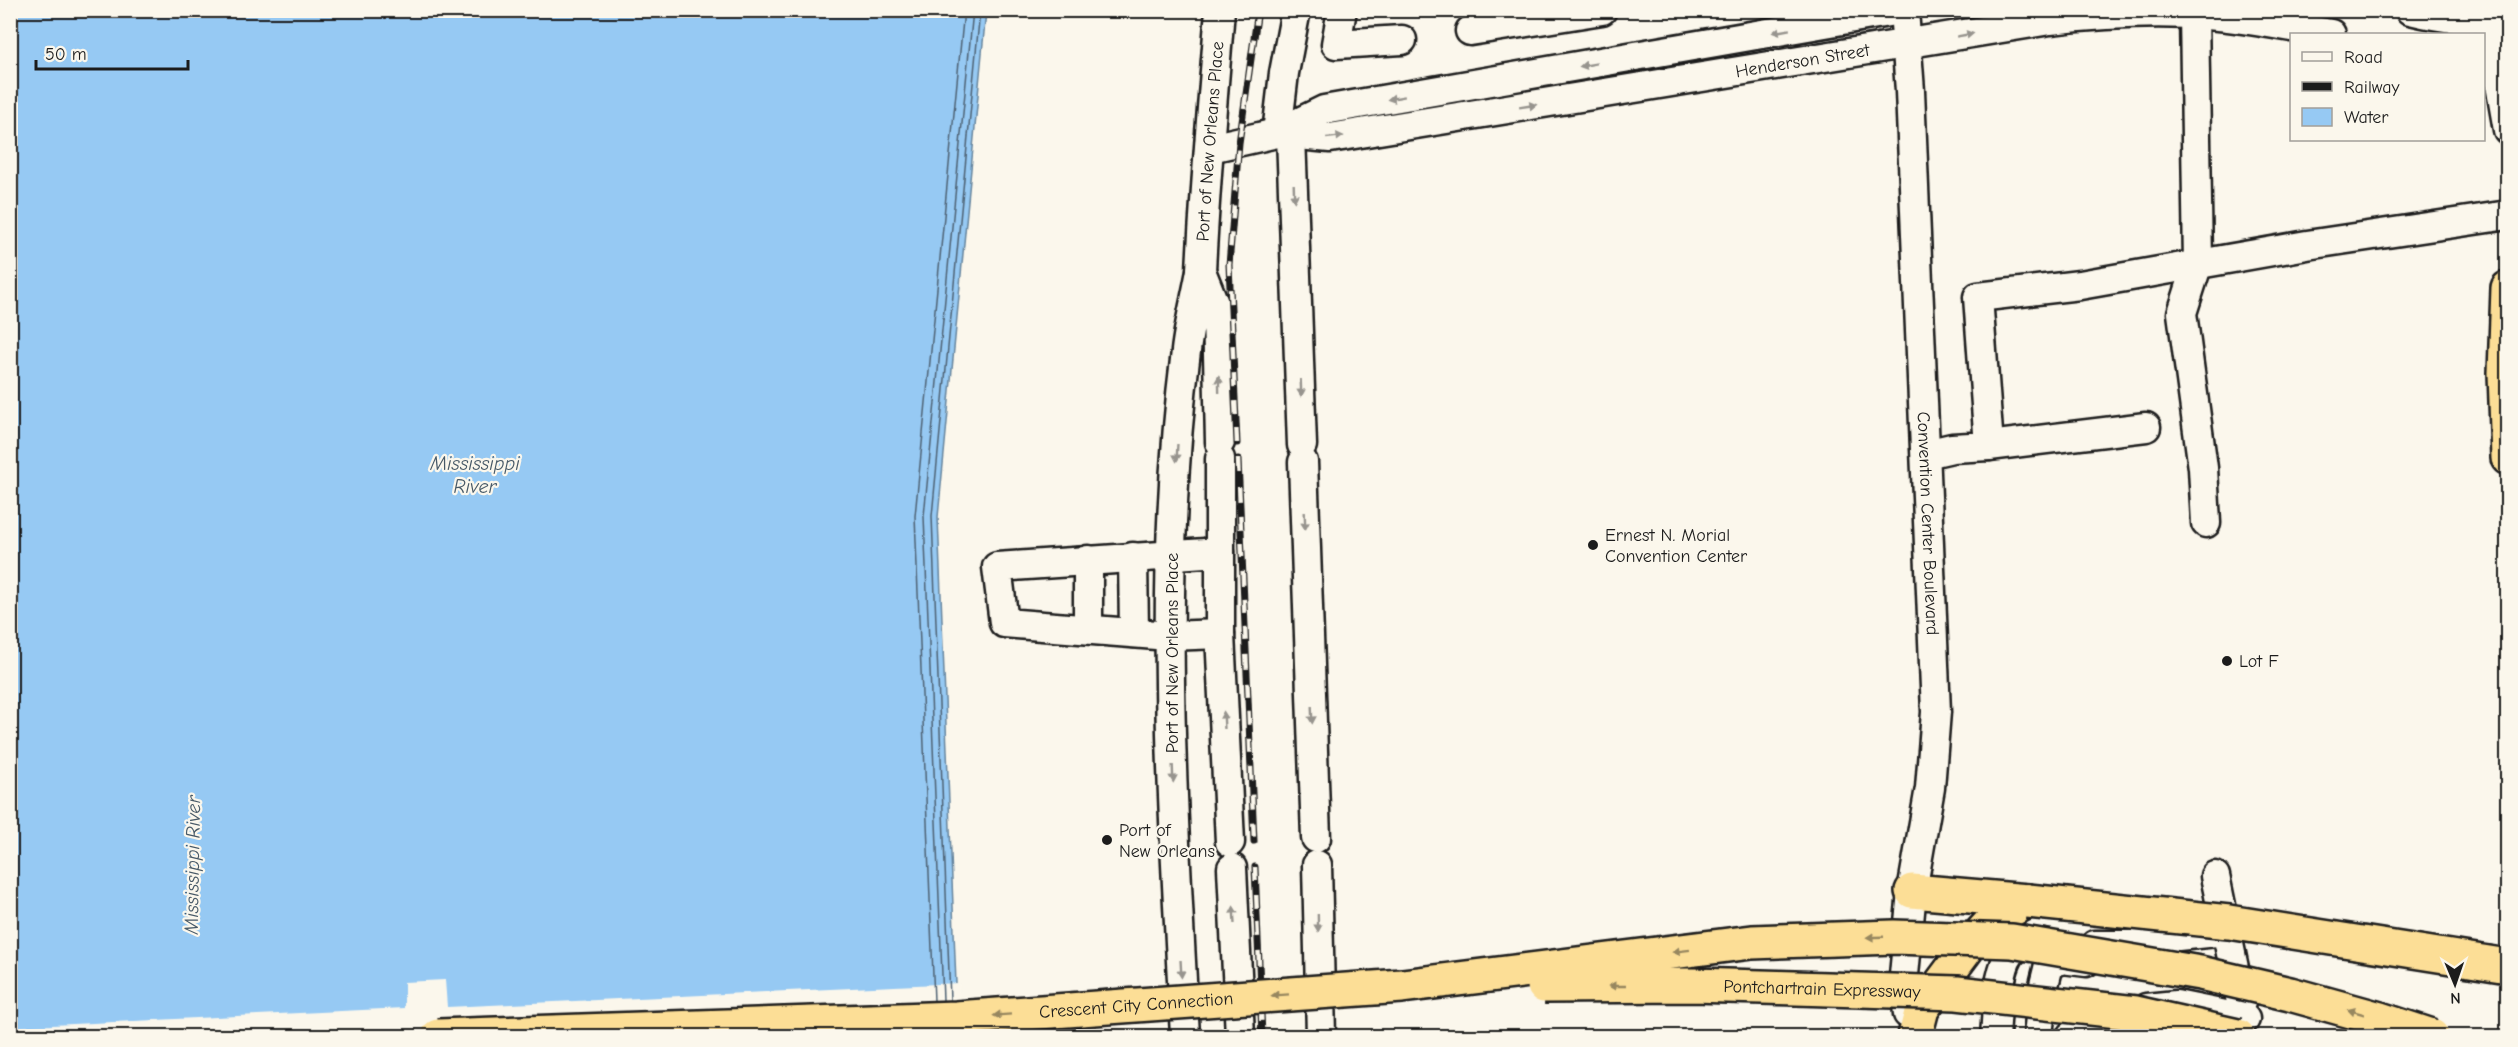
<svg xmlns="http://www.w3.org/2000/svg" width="2518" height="1047" font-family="'Comic Neue',sans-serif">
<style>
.water{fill:#96c9f3;stroke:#65849d;stroke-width:1.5}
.pier{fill:#fbf7ec}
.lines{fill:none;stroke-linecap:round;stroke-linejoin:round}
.shore{stroke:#4d6172;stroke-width:1.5}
.minor-casing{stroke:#1c1c1c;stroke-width:33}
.highway-casing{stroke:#1c1c1c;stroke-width:38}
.minor{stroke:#fbf7ec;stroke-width:28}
.highway{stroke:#fcde96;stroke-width:33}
.rail-casing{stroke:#1c1c1c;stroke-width:7}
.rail{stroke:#fbf7ec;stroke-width:4.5;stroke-dasharray:14;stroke-linecap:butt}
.highway-bridge-casing{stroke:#1c1c1c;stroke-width:38;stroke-linecap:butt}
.highway-bridge{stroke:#fcde96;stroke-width:33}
.oneway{fill:#97948e}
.oneway2{fill:#97875f}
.poi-dot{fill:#1c1c1c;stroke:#fbf7ec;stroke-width:2}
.labels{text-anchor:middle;stroke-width:4.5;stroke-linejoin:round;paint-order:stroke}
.street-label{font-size:18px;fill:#1c1c1c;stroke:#fbf7ec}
.poi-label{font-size:18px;fill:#1c1c1c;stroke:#fbf7ec;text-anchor:start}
.water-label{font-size:20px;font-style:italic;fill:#475967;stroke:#fbf7ec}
</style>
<rect width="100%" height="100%" fill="#fbf7ec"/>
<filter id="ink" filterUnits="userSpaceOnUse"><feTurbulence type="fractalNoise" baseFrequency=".0167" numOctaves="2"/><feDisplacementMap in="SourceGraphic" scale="12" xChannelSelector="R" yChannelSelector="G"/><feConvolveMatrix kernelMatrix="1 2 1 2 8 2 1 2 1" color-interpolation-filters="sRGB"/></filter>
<g filter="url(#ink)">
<path class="water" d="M10,11H986L938,517L958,1036H11Z"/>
<path class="pier" d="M445,980L447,1007L959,983L961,1035L10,1036L11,1027L404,1008V982Z"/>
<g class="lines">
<g class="shore">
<path d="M943,1000L924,516L973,10"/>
<path d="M950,1000L932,516L980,10"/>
<path d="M934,1001L915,516L964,10"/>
</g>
<defs>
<g id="minor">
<path d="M1342,10L1336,44L1402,40"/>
<path id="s1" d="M1904,10L1910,91L1936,712L1930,788L1912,891L1904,975L1908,1014"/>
<path d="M2410,10C2442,18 2472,22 2505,16"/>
<path d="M2487,10L2508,130"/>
<path d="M2194,14L2198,263L2182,313L2203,468L2206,523"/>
<path d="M1470,31L1602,10"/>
<path id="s2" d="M1277,133L1330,138L2050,20C2102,14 2155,11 2207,15C2249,18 2290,27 2331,34"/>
<path d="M1277,133L1284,73L1296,10"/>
<path d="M1291,135L1302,445"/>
<path d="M1210,148L1277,133L1324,110L1900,10"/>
<path id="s3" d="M1201,271C1205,184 1213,97 1220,10"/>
<path d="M1989,446L2146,427"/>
<path d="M1926,454L1952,448L1989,446L1978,297L2080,285L2307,245L2508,215"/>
<path d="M1220,459V634L1230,842"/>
<path d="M1303,462L1316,838"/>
<path d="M1133,557L1134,633"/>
<path d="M1088,560V629"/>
<path d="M1220,634L1169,636L1004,623L997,567L1220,552"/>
<path d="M1317,865L1321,1036"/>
<path d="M1232,868L1240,1036"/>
<path d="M2215,876L2241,1002"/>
<path d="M2095,945H2133L2149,939L2226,931"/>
<path d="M2146,1008L2176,1005L2245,1019"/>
<path d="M1185,1036C1173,809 1157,578 1186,351C1189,325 1196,298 1201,271L1217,311L1220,442"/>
<path d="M1995,1036C1997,1016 1997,955 2019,947C2026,944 2036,945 2043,945"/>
<path d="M2038,1036L2043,989L2049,965L2062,959L2086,962"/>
<path d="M2071,1036L2081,1031L2118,1036"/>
</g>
<g id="highway">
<path d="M2508,288L2505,373L2508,458"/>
<path d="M1912,891L2028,901"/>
<path d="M1915,1036L1922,1009L1969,946L1995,918L2028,901"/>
</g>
</defs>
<use href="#minor" class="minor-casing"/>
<use href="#highway" class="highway-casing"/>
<use href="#minor" class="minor"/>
<use href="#highway" class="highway"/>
<defs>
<g id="rail">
<path d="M1237,443L1229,265L1239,143L1258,10"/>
<path d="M1238,459L1254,841"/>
<path d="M1255,867L1262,1036"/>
</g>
</defs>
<use href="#rail" class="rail-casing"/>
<use href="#rail" class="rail"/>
<defs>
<g id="highway-bridge">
<path d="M2028,901L2229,922L2508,966"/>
<path id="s4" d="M1544,986L1693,985L1957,993L2136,1013L2238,1036"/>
<path id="s5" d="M438,1036L956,1018L1402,986L1752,942L1894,937L2012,941L2200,973L2290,994L2380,1019L2432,1036"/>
</g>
</defs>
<use href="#highway-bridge" class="highway-bridge-casing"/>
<use href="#highway-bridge" class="highway-bridge"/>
</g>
<defs><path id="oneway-solid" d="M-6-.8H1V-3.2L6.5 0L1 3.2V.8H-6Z" transform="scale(1.5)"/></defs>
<g class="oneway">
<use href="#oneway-solid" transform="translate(1781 31) rotate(170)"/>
<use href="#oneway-solid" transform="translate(1965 35) rotate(-10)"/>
<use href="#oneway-solid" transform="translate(1588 65) rotate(170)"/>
<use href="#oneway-solid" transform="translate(1396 98) rotate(170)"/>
<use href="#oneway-solid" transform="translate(1528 106) rotate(-9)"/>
<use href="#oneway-solid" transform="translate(1335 137) rotate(-6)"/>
<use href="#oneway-solid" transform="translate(1294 193) rotate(88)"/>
<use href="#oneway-solid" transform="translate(1219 384) rotate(-91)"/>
<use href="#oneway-solid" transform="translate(1301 388) rotate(88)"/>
<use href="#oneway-solid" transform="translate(1177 453) rotate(93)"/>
<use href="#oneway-solid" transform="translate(1305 521) rotate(88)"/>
<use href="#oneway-solid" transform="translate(1312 715) rotate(88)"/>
<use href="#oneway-solid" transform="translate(1224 720) rotate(-93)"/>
<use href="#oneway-solid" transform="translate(1173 774) rotate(88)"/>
<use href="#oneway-solid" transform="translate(1234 915) rotate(-93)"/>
<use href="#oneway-solid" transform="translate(1318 923) rotate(89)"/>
<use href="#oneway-solid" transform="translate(1181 969) rotate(87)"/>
</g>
<g class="oneway2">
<use href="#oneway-solid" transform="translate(1875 937) rotate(178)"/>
<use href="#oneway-solid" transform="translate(1681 951) rotate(173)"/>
<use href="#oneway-solid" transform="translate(1617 986) rotate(180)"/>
<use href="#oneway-solid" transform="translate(1280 995) rotate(176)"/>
<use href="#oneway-solid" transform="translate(2356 1012) rotate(-164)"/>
<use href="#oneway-solid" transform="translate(1002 1015) rotate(176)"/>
</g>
</g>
<g class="poi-dot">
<circle cx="1593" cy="545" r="6"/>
<circle cx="2227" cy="661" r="6"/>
<circle cx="1107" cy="840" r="6"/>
</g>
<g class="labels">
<g class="street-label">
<text dy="6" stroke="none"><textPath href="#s2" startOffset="532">Henderson Street</textPath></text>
<text dy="6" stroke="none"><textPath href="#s3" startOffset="130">Port of New Orleans Place</textPath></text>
<text dy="6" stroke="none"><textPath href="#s1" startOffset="514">Convention Center Boulevard</textPath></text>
<text transform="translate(1172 653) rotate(-90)" y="6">Port of New Orleans Place</text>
<text dy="6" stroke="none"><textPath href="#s4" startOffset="278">Pontchartrain Expressway</textPath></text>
<text dy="6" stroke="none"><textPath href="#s5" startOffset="699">Crescent City Connection</textPath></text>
</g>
<g class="poi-label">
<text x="1605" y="541">Ernest N. Morial<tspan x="1605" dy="21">Convention Center</tspan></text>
<text x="2239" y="667">Lot F</text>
<text x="1119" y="836">Port of<tspan x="1119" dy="21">New Orleans</tspan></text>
</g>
<g class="water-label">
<text x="475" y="470">Mississippi<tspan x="475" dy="23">River</tspan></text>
<text transform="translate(192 865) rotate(-89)" y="7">Mississippi River</text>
</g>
</g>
<rect width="2518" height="1047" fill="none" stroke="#fbf7ec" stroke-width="36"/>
<rect x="18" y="18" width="2482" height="1011" fill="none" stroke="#1c1c1c" stroke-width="2" filter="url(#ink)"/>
<rect x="2290" y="33" width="195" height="108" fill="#fbf7ec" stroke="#a29f99" stroke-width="1.5"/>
<rect x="2302" y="52" width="30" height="9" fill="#fbf7ec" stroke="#a29f99" stroke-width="1.5"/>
<text x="2344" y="63" font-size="18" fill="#1c1c1c">Road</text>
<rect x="2302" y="82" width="30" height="9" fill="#1c1c1c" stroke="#a29f99" stroke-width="1.5"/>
<text x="2344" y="93" font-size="18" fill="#1c1c1c">Railway</text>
<rect x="2302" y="108" width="30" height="18" fill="#96c9f3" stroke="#a29f99" stroke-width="1.5"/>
<text x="2344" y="123" font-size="18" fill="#1c1c1c">Water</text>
<g transform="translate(2455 984) rotate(178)" stroke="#fbf7ec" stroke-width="4.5" paint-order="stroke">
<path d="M0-4.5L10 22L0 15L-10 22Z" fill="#1c1c1c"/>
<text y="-9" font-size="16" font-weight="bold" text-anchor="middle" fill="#1c1c1c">N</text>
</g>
<path d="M36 60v9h152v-9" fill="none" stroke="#1c1c1c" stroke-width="3"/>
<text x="45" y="60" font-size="18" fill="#1c1c1c" stroke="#fbf7ec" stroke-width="4.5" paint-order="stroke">50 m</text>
</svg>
